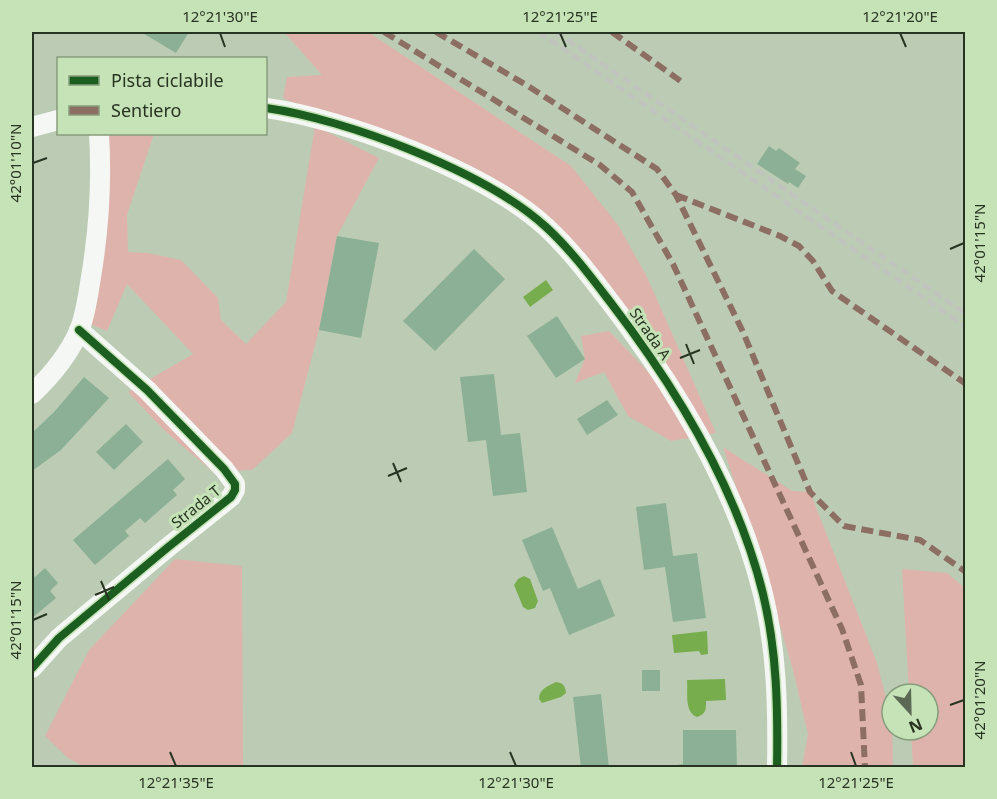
<svg xmlns="http://www.w3.org/2000/svg" width="997" height="799" font-family="'Noto Sans',sans-serif">
<style>
.green{fill:#deb3ac}
.water{fill:#78ad4e}
.building{fill:#8bb095}
.lines{fill:none;stroke-linecap:round;stroke-linejoin:round}
.minor{stroke:#f5f7f4;stroke-width:20}
.rail{stroke:#c0c4be;stroke-width:4.5;stroke-dasharray:9 4.5;stroke-linecap:butt}
.quiet{stroke:#8d6e63;stroke-width:6;stroke-dasharray:12 6;stroke-linecap:butt}
.cycleway-casing{stroke:#c5e3b6;stroke-width:11}
.cycleway{stroke:#1b5e20;stroke-width:8}
.ticks{fill:none;stroke:#283422;stroke-width:2}
.labels{text-anchor:middle;stroke-width:6;stroke-linejoin:round;paint-order:stroke}
.street-label{font-size:15px;fill:#283422;stroke:#c5e3b6}
.neatline{fill:none;stroke:#283422;stroke-width:2}
.ticks-label{font-size:15px;text-anchor:middle;fill:#283422}
</style>
<rect width="100%" height="100%" fill="#bcccb4"/>
<g class="green">
<path d="M284,32H368L571,166L618,225L647,277L716,433L671,441L628,416L604,372L575,383L585,359L581,336L609,331L655,379L544,218L283,98L287,77L322,75Z"/>
<path d="M315,126L379,158L337,236L319,330L292,433L252,470L213,472L166,432L128,392L193,354L127,284L107,331L90,324L102,134H154L127,215L128,252L148,253L181,260L218,298L221,320L246,344L286,302Z"/>
<path d="M723,447L792,491L810,492L877,663L892,721L893,767H802L808,734L793,670L772,598Z"/>
<path d="M175,559L242,566L243,767H85L68,758L45,736L89,650Z"/>
<path d="M902,569L947,573L965,588V767H913L911,730H928V694H909Z"/>
</g>
<g class="water">
<path d="M546,280L553,290L530,307L523,297Z"/>
<path d="M524,576L530,579L538,601L535,608L528,610L523,607L514,585L518,579Z"/>
<path d="M707,631L708,654L701,655L699,651L674,653L672,635Z"/>
<path d="M725,679L726,700L706,701C706,710 706,714 697,717C684,712 688,693 687,680Z"/>
<path d="M556,682C563,683 565,685 566,693L561,697L542,703L539,699C539,689 548,686 556,682Z"/>
</g>
<g class="building">
<path d="M141,32H189L176,53Z"/>
<path d="M769,146L776,151L779,148L800,163L795,169L806,176L798,188L789,182L788,184L757,164Z"/>
<path d="M337,236L379,243L361,338L319,330Z"/>
<path d="M474,249L505,279L435,351L403,321Z"/>
<path d="M557,316L585,359L556,378L527,336Z"/>
<path d="M494,374L501,435L520,433L527,492L493,496L486,440L468,442L460,377Z"/>
<path d="M84,377L109,398L61,450L32,471V433L55,411Z"/>
<path d="M607,400L618,415L587,435L577,419Z"/>
<path d="M126,424L143,442L114,470L96,452Z"/>
<path d="M168,459L185,479L173,490L177,495L145,523L140,518L125,531L129,536L95,565L73,540Z"/>
<path d="M666,503L673,556L697,553L706,618L673,622L665,567L644,570L636,507Z"/>
<path d="M552,527L578,589L600,579L615,616L569,635L550,588L543,591L522,540Z"/>
<path d="M45,568L58,583L50,591L56,598L32,618V572L35,577Z"/>
<rect x="642" y="670" width="18" height="21"/>
<path d="M601,694L609,768H581L573,697Z"/>
<path d="M683,730H736L737,768H677V765L683,764Z"/>
</g>
<g class="lines">
<g class="minor">
<path d="M266,108C346,119 486,172 546,227C571,250 591,277 611,303C677,389 737,488 763,594C777,651 778,709 777,768"/>
<path d="M32,127L58,120"/>
<path d="M32,394C51,376 68,356 79,331C86,314 88,295 91,277C99,229 102,182 99,134"/>
<path d="M32,668L59,638L167,548L231,497L235,490V484L224,469L147,390L79,330"/>
</g>
<g class="rail">
<path d="M539,32L966,327"/>
<path d="M556,32L966,314"/>
</g>
<g class="quiet">
<path d="M384,32L600,165L632,192L673,264L842,629L861,685L865,768"/>
<path d="M436,32L528,86L657,169L676,195L743,332L810,492L844,526L920,540L966,572"/>
<path d="M612,32L682,82"/>
<path d="M676,195L780,236L799,246L813,261L832,291L966,384"/>
</g>
<defs>
<g id="cycleway">
<path d="M266,108C346,119 486,172 546,227C571,250 591,277 611,303C677,389 737,488 763,594C777,651 778,709 777,768"/>
<path d="M32,668L59,638L167,548L231,497L235,490V484L224,469L147,390L79,330"/>
</g>
</defs>
<use href="#cycleway" class="cycleway-casing"/>
<use href="#cycleway" class="cycleway"/>
</g>
<path class="ticks" d="M220,33L225,47M560,33L566,47M900,33L906,47M33,163L47,158M950,249L964,243M686,344L694,364M680,358L700,350M393,463L401,482M388,476L407,468M101,581L109,600M95,595L114,587M33,620L47,614M950,705L964,700M170,752L176,766M510,752L516,766M851,752L856,766"/>
<g class="labels">
<g class="street-label">
<text transform="translate(650 334) rotate(55)" y="5">Strada A</text>
<text transform="translate(196 507) rotate(-39)" y="5">Strada T</text>
</g>
</g>
<rect width="997" height="799" fill="none" stroke="#c5e3b6" stroke-width="66"/>
<rect x="57" y="57" width="210" height="78" fill="#c5e3b6" stroke="#869d7b" stroke-width="1.5"/>
<rect x="69" y="76" width="30" height="9" fill="#1b5e20" stroke="#869d7b" stroke-width="1.5"/>
<text x="111" y="87" font-size="18" fill="#283422">Pista ciclabile</text>
<rect x="69" y="106" width="30" height="9" fill="#8d6e63" stroke="#869d7b" stroke-width="1.5"/>
<text x="111" y="117" font-size="18" fill="#283422">Sentiero</text>
<g transform="translate(910 712) rotate(158)"><circle r="28" fill="#c5e3b6" stroke="#869d7b" stroke-width="1.5"/>
<path d="M0-4.5L10 22L0 15L-10 22Z" fill="#5c6955"/>
<text y="-9" font-size="16" font-weight="bold" text-anchor="middle" fill="#283422">N</text>
</g>
<rect x="33" y="33" width="931" height="733" class="neatline"/>
<g class="ticks-label">
<text x="220" y="22">12°21'30"E</text>
<text x="560" y="22">12°21'25"E</text>
<text x="900" y="22">12°21'20"E</text>
<text transform="translate(16 163) rotate(-90)" y="5">42°01'10"N</text>
<text transform="translate(980 243) rotate(-90)" y="5">42°01'15"N</text>
<text transform="translate(16 620) rotate(-90)" y="5">42°01'15"N</text>
<text transform="translate(980 700) rotate(-90)" y="5">42°01'20"N</text>
<text x="176" y="788">12°21'35"E</text>
<text x="516" y="788">12°21'30"E</text>
<text x="856" y="788">12°21'25"E</text>
</g>
</svg>
